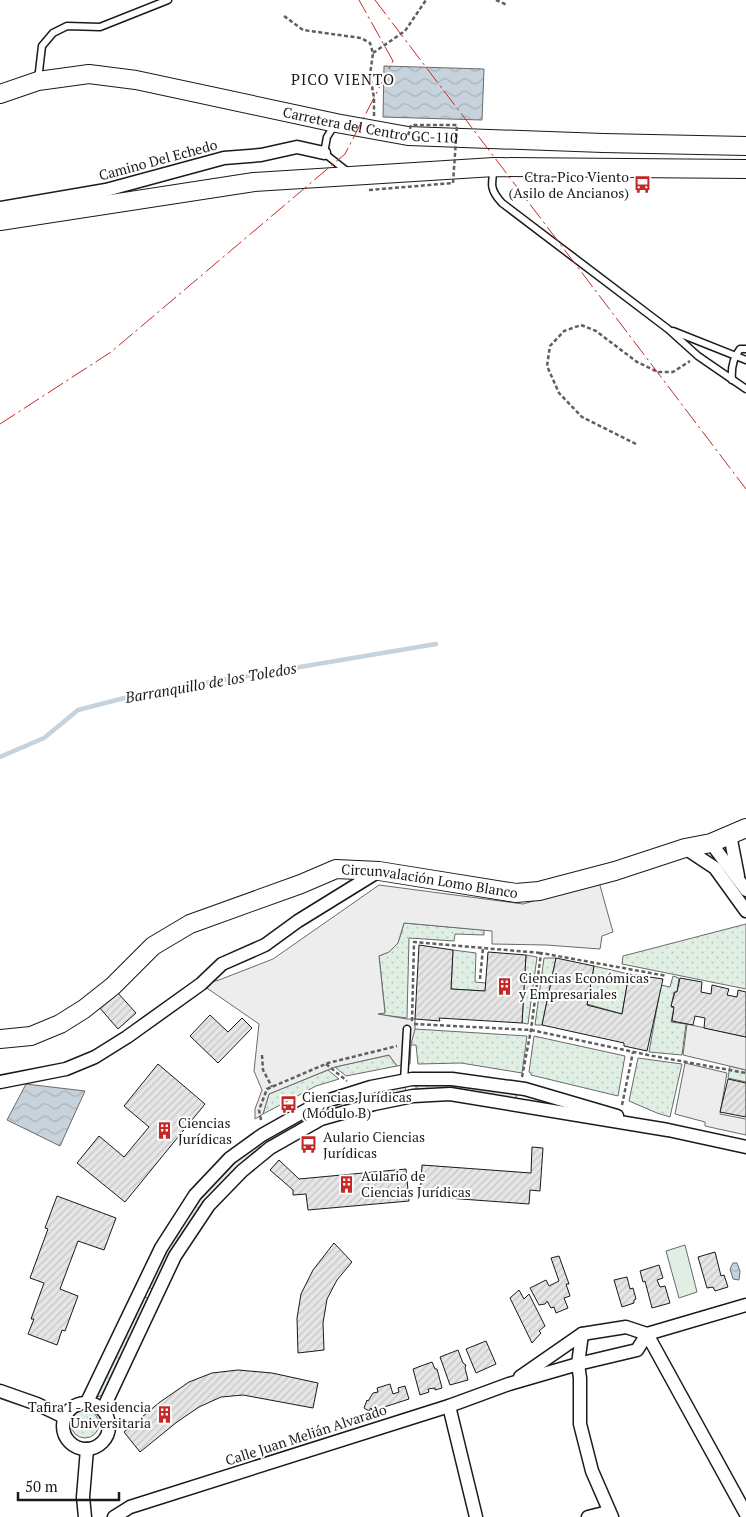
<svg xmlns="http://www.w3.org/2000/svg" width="746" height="1517" font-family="'PT Serif',serif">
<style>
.park{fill:url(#park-crowns);stroke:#6a6a6a}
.garden{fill:url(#garden-dots);stroke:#6a6a6a}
.pitch{fill:#e0efe3;stroke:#6a6a6a}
.parking{fill:#ededed;stroke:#6a6a6a}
.water{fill:url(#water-waves);stroke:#6a6a6a}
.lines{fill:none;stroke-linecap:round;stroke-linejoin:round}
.stream{stroke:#c6d2dc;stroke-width:4.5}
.building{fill:url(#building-hatch);stroke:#1a1a1a}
.lane-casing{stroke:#1a1a1a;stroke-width:9}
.street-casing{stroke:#1a1a1a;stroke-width:15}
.secondary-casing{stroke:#1a1a1a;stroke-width:20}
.path{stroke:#5f5f5f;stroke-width:2.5;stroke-dasharray:4 2.5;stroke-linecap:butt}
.lane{stroke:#fff;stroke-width:6}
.street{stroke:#fff;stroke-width:12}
.secondary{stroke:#fff;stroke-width:18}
.path-bridge{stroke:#5f5f5f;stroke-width:2.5;stroke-dasharray:4 2.5;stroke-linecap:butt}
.power{stroke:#c62828;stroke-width:1;stroke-dasharray:18 4 2.5 4;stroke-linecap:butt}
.labels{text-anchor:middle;stroke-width:4;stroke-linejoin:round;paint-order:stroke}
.street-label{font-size:14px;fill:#1a1a1a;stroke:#fff}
.poi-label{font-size:14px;fill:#1a1a1a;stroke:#fff;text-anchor:start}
.neighbourhood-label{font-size:15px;letter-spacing:1px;fill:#1a1a1a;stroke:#fff}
.water-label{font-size:15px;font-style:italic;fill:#1a1a1a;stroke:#fff}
</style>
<defs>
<pattern id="park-crowns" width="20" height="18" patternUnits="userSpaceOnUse" patternTransform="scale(1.25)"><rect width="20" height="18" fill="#e0efe3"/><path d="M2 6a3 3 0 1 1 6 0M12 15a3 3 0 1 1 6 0" fill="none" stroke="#c0ccc2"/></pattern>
<pattern id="garden-dots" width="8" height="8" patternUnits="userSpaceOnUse" patternTransform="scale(1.25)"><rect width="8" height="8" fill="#e0efe3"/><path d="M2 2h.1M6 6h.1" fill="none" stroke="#c0ccc2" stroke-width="1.8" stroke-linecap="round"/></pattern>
<pattern id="water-waves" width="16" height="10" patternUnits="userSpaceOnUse" patternTransform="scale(1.25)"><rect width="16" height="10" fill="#c6d2dc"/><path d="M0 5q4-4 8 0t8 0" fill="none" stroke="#aab4bc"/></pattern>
<pattern id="building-hatch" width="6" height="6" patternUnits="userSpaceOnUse" patternTransform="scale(1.25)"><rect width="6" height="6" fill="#e6e6e6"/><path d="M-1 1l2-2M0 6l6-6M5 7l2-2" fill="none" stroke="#c5c5c5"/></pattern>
</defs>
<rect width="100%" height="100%" fill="#fff"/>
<path class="park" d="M730,1066L746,1070V1082L728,1078Z"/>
<g class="garden">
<path d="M404,923L484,930V935L455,934L454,941L409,938L407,1018L375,1014L385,1012L379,956C398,949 399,941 404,923Z"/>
<path d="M746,924V989L622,964L623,956Z"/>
<path d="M453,950L476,953L475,982L486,983L485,991L451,989Z"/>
<path d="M526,955L537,957L528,1024L522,1023Z"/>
<path d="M544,958H556L542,1025H535Z"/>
<path d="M594,966L629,974L622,1014L587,1004Z"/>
<path d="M673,976L679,978L677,992H674L671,1007L674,1008L671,1022L686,1024L682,1055L649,1052L661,985L670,987Z"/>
<path d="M415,1029L527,1036L522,1073L461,1063L418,1064L416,1045H410Z"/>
<path d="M534,1036L625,1056L618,1096L531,1075V1073L529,1072Z"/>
<path d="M389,1055L397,1066L346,1076L335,1067Z"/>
<path d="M638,1058L682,1064L670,1117L657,1113L629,1101Z"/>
<path d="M328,1070L339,1079L316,1086L263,1114L269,1094Z"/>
<path d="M454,1084L517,1094L515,1101L416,1093V1085Z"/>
<path d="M405,1087L406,1094L271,1144L266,1138L314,1111L367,1093Z"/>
<path d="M258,1143L262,1150L239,1168L155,1290L148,1287C177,1227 205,1184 258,1143Z"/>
<path d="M143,1296L150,1299L103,1395L97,1397L95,1395Z"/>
<circle cx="85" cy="1424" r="14"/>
</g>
<path class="pitch" d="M685,1245L697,1292L679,1298L666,1251Z"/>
<g class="parking">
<path d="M599,882L613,932L602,936L600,949L546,945L492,944V931L404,923L398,943L389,952L379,956L385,1013L378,1014L407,1019H415V1029L411,1044L410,1064L397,1066L389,1055L335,1067L269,1094L263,1114L255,1119V1109L262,1090L254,1071L259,1024L201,984L219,980L273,959L379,885L523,904Z"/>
<path d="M687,1024L746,1037V1070L683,1055Z"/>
<path d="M685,1063L727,1073L720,1114L746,1119V1135L705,1126V1122L675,1114Z"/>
</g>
<g class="water">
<path d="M384,66L484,69L482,120L383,117Z"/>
<path d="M26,1084L85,1091L60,1146L7,1120Z"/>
<path d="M733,1263H737L740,1271L739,1280L733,1279L730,1269Z"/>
</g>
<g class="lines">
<path class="stream" d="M0,757L44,738L78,710L140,694L436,644"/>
</g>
<g class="building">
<path d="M419,945L453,950L451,989L485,991L488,952L526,955L522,1023L439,1018L440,1021L415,1019Z"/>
<path d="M556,958L594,966L587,1005L622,1014L629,974L663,979L647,1051L624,1046V1043L542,1025Z"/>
<path d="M680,978L702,982L701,992L711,994L712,985L729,989L727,995L737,997L738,990L746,992V1037L704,1028L705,1018L695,1016L693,1025L672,1021L674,1007L671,1006L675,992H677Z"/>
<path d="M117,992L136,1013L118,1029L99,1007Z"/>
<path d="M210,1015L228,1032L242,1018L252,1028L218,1063L190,1036Z"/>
<path d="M158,1064L205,1104L125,1202L77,1163L99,1136L124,1157L149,1127L124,1106Z"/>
<path d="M728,1079L746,1083V1117L720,1112Z"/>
<path d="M532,1147L543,1148L540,1191L530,1190L529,1204L420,1196L422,1165L531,1173Z"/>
<path d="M279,1160L299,1179L406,1169L409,1201L308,1210L306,1194L293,1195V1190L270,1170Z"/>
<path d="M57,1196L116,1218L104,1250L78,1241L60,1289L78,1296L65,1331L62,1330L57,1345L28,1334L34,1319H31L44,1283L30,1278L48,1229L45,1228Z"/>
<path d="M334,1243L352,1262L337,1280L327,1299L323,1323L324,1350L298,1353L297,1318L301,1294L313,1270Z"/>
<path d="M715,1252L721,1276L724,1275L728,1287L715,1291L713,1287L707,1288L698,1257Z"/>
<path d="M559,1256L569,1284H566L570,1296L564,1298L568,1308L556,1313L554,1307L551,1308L547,1301L545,1304L539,1305L530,1288L546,1280L549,1286L559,1281L551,1258Z"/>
<path d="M659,1265L663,1278L657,1280L660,1287L665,1286L670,1303L652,1308L645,1281L643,1282L640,1271Z"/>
<path d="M627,1277L630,1289L633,1288L636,1299L634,1300V1303L622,1307L614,1280Z"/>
<path d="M519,1290L524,1299L529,1294L545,1326L539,1331L541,1333L532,1343L510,1298Z"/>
<path d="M486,1341L496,1364L476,1373L466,1349Z"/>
<path d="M458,1350L463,1363L466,1365L465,1368L468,1380L450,1385L440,1357Z"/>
<path d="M432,1362L435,1369H437L442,1388L435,1390V1388L428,1389L429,1392L420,1395L413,1369Z"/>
<path d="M238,1370L272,1373L318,1383L313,1408L243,1395L221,1397L199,1407L177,1422L140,1452L124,1432L160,1402L189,1382L212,1373Z"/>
<path d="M390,1384L393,1394L399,1392L398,1388L405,1386L409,1399L372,1411L371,1408L369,1411L364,1408L367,1400L368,1401L373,1393L378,1392L377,1388Z"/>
</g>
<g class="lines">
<defs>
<g id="lane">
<path d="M38,80L42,46L53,33L67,26L100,27L168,0"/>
<path d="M335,124L327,137L324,153L348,172"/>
<path d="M494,168C491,185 490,190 502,203L668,329L698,356L746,389"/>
<path d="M673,331L746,360"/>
<path d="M732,380C731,369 733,358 740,349H746"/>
<path d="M404,1081L407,1029"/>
</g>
<g id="street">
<path d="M0,208L106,190L224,158L261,155L297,147L324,153"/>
<path d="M730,835L738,876"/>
<path d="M711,843L746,890"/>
<path d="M685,848L715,868L746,911"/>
<path d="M0,1082L66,1069L95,1057L127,1037L201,984L222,964L265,945L298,921L379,871"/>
<path d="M582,1334L578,1364L580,1378V1424L592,1471L612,1517"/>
<path d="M520,1377L582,1334L626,1327L647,1334L746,1514"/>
<path d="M0,1391L37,1404L64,1417"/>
<path d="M87,1402L161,1248L195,1195L230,1158L262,1135L317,1104L371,1087L412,1079H452L525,1089L617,1116"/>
<circle cx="86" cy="1426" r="23"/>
<path d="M449,1406L476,1517"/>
<path d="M103,1409L175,1256L209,1205L242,1171L270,1148L321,1119L374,1104L413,1096L450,1094L668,1130L746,1147"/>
<path d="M85,1517L83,1497L87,1449"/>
<path d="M114,1517L130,1507L449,1406L509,1384L578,1364L637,1350L647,1334L746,1305"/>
<path d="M588,1517L608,1512"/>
</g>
<g id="secondary">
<path id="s1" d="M0,94L38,81L89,74L136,80L336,123L408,136L603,143L746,146"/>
<path d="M0,221L254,182L494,167L746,169"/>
<path id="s2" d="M0,1039L31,1036L60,1024L84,1009L113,986L153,946L190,924L301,884L336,869L379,871L516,893L539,891L615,871L685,848L711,843L746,828"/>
</g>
</defs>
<use href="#lane" class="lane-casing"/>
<use href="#street" class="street-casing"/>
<use href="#secondary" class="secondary-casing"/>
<g class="path">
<path d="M496,0L507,5"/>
<path d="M284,16L303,30L361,38L370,43L373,53L370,75L374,98V116"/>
<path d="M373,53L405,31L426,0"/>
<path d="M636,444L582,417L559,393L547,366L550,346L564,331L581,325L596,331L637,362L658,372H673L690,361"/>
<path d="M480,979L483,948"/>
<path d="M412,1021L414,942L541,953"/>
<path d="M414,1024L531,1030L648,1055L746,1073"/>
<path d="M262,1055L263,1070L272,1087"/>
<path d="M326,1064L347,1081"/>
<path d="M522,1077L531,1030L541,953L667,976"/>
<path d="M622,1105L633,1052"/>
<path d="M261,1120L259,1110L267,1089L328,1063L397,1046"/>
</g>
<use href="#lane" class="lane"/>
<use href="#street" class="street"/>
<use href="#secondary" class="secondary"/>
<path class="path-bridge" d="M369,190L453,183L457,125H411L408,136"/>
<g class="power">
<path d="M375,0L746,489"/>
<path d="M0,424L111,352L345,154L393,61L359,0"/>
</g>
</g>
<defs>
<symbol id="bus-bare" viewBox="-9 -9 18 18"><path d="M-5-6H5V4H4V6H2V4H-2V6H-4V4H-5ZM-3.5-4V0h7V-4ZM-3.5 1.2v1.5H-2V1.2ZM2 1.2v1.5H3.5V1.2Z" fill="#c62828" stroke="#fff" stroke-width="2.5" paint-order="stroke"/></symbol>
<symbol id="building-bare" viewBox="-9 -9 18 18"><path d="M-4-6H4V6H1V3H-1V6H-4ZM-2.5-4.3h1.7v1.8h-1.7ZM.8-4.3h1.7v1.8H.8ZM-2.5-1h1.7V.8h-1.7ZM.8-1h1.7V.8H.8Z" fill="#c62828" stroke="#fff" stroke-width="2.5" paint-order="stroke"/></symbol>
</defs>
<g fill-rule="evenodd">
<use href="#bus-bare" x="630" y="172" width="25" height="25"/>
<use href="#building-bare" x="492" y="974" width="25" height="25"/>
<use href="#bus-bare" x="276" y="1092" width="25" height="25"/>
<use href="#building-bare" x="152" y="1118" width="25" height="25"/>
<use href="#bus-bare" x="296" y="1132" width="25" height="25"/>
<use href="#building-bare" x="334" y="1172" width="25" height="25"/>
<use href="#building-bare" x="152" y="1402" width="25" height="25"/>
</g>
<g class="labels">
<g class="street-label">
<text dy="5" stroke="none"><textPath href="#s1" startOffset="378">Carretera del Centro GC-110</textPath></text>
<text transform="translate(158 160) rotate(-15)" y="5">Camino Del Echedo</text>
<text dy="5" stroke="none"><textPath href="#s2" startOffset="478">Circunvalación Lomo Blanco</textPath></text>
<text transform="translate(306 1435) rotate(-18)" y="5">Calle Juan Melián Alvarado</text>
</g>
<g class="poi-label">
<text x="629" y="182" text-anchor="end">Ctra. Pico Viento<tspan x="629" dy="16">(Asilo de Ancianos)</tspan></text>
<text x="519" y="983">Ciencias Económicas<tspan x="519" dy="16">y Empresariales</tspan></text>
<text x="302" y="1102">Ciencias Jurídicas<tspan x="302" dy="16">(Módulo B)</tspan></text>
<text x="178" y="1128">Ciencias<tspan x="178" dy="16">Jurídicas</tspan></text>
<text x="323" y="1142">Aulario Ciencias<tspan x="323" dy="16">Jurídicas</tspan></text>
<text x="361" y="1181">Aulario de<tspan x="361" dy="16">Ciencias Jurídicas</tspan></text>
<text x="151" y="1412" text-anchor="end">Tafira I - Residencia<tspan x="151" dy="16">Universitaria</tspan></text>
</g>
<g class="neighbourhood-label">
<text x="343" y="85">PICO VIENTO</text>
</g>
<g class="water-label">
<text transform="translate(211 683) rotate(-10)" y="5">Barranquillo de los Toledos</text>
</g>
</g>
<path d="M18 1492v8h101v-8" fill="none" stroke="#1a1a1a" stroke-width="2.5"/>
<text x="25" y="1492" font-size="15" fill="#1a1a1a" stroke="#ffffff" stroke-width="4" paint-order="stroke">50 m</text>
</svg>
